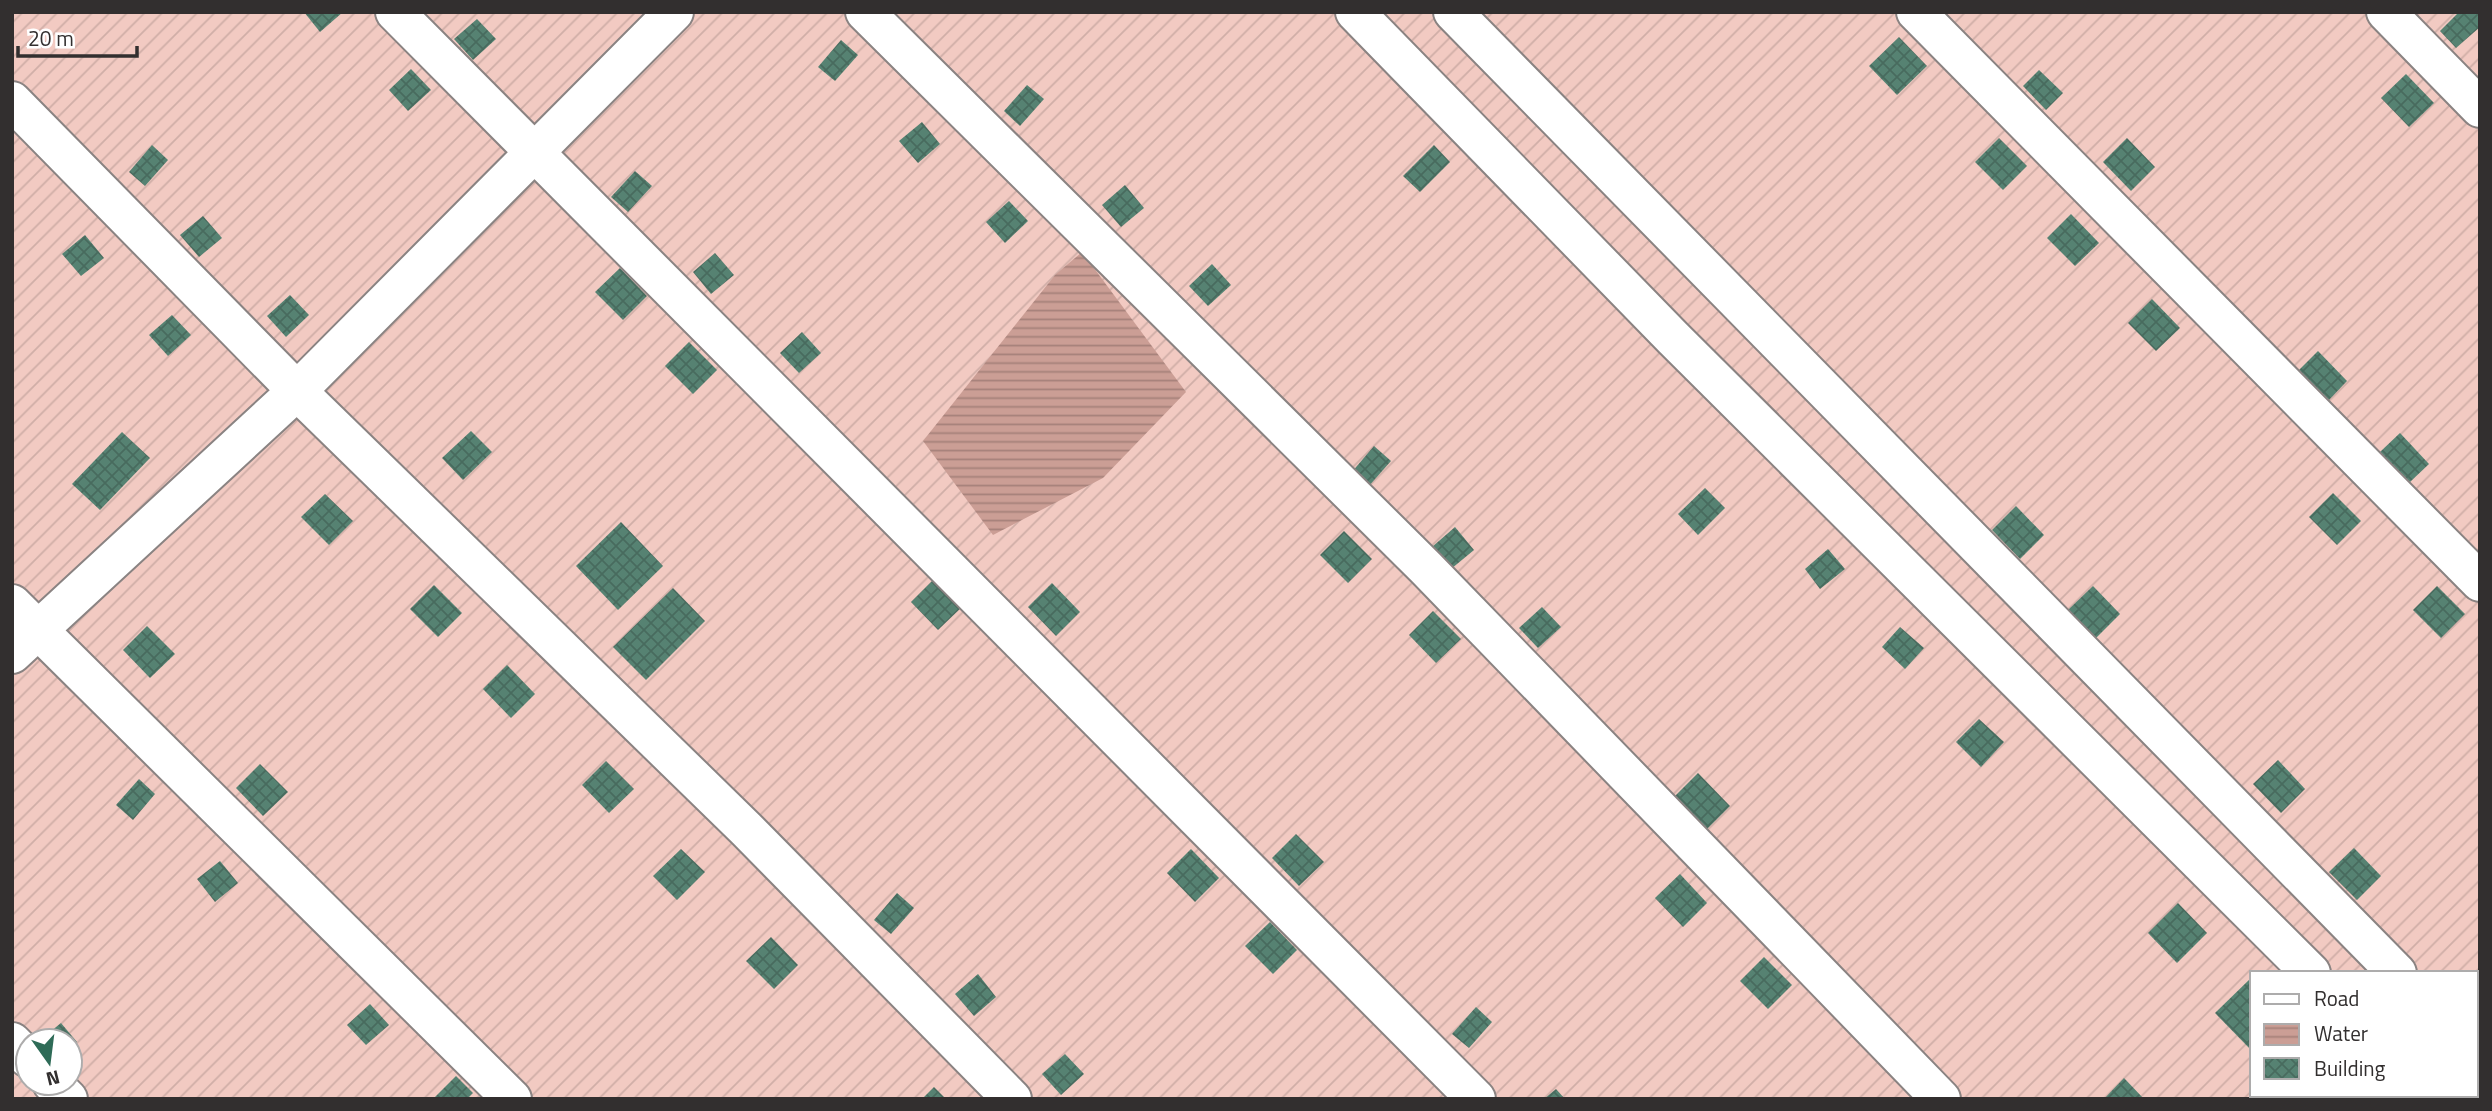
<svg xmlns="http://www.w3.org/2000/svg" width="2492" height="1111" font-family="'Titillium Web',sans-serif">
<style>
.garden{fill:url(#garden-furrows);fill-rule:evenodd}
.water{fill:url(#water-rules)}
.building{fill:url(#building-cross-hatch)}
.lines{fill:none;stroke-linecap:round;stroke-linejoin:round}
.minor-casing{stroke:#8a8382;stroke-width:42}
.minor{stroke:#fff;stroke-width:38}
</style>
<defs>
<pattern id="garden-furrows" width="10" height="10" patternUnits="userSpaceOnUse" patternTransform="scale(1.75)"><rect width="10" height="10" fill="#f2cac2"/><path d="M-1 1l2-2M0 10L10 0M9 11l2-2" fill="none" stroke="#d0aea7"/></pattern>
<pattern id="water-rules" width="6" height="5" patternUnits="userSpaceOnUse" patternTransform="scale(1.75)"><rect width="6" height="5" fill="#cb9e95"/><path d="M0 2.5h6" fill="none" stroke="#a5817a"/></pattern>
<pattern id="building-cross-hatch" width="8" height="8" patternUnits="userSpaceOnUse" patternTransform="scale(1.75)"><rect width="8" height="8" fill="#568272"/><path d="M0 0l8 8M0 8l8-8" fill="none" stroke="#486b5e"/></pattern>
</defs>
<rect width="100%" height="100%" fill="#efe8e7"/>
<path class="garden" d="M12,12H2480V1099H12ZM2252,973H2476V1095H2252ZM28,1041H70V1083H28Z"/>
<path class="water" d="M1082,252L1186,392L1103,478L993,535L923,441L1055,275Z"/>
<g class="building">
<path d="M304,12H343L320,32Z"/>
<path d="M2459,12H2478L2480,27L2456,48L2440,31Z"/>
<path d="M477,19L496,39L473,60L454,39Z"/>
<path d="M1899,37L1927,66L1897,95L1869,66Z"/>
<path d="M841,40L858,55L835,81L818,67Z"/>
<path d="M411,69L431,90L408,111L389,90Z"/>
<path d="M2039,70L2063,93L2046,110L2023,86Z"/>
<path d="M2406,74L2434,103L2409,127L2381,98Z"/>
<path d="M1027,85L1044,99L1020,126L1004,111Z"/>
<path d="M922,122L940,144L918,163L899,141Z"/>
<path d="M1999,138L2027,166L2003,190L1975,162Z"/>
<path d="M2127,138L2155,167L2131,191L2103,162Z"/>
<path d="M152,145L168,160L145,186L129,172Z"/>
<path d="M1434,145L1450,162L1420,192L1403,176Z"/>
<path d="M635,171L652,186L628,212L611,197Z"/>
<path d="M1125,185L1144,208L1121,227L1102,205Z"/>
<path d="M1009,201L1028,221L1005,243L986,222Z"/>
<path d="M2071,214L2099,243L2075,266L2047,238Z"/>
<path d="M203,216L222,238L199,257L180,235Z"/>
<path d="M85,235L104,258L81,276L62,254Z"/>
<path d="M715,253L734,275L711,294L693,272Z"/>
<path d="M1212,264L1231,285L1208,306L1189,286Z"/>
<path d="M620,268L647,296L623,320L595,292Z"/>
<path d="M290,295L309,315L286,337L267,316Z"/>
<path d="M2152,299L2180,328L2156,351L2128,323Z"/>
<path d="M172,315L191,335L168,356L149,335Z"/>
<path d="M802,332L821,353L799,373L780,353Z"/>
<path d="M689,342L717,370L693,394L665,366Z"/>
<path d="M2318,351L2347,381L2329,400L2299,370Z"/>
<path d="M471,431L492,452L463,480L442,458Z"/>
<path d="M122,432L150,458L100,510L72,484Z"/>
<path d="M2400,433L2429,464L2410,482L2380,452Z"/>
<path d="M1374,446L1391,461L1368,487L1351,473Z"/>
<path d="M1705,488L1725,508L1698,535L1678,514Z"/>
<path d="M2333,493L2361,521L2337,545L2309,517Z"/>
<path d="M325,494L353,521L329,545L301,517Z"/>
<path d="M2016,506L2044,535L2020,559L1992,530Z"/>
<path d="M621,522L663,566L618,610L576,566Z"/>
<path d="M1455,527L1474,550L1451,569L1432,547Z"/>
<path d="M1344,531L1372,559L1348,583L1320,555Z"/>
<path d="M1828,549L1845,569L1820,589L1805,569Z"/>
<path d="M935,578L963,606L938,630L911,602Z"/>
<path d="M1052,583L1080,612L1056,636L1028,607Z"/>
<path d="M434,585L462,613L438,637L410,609Z"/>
<path d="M2093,586L2120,614L2096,638L2068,610Z"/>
<path d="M2437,586L2465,614L2441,638L2413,610Z"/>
<path d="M673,588L705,621L646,680L613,647Z"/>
<path d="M1542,607L1561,627L1538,648L1519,628Z"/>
<path d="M1433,611L1461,639L1436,663L1409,635Z"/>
<path d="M147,626L175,654L150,678L123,650Z"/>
<path d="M1900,627L1924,648L1905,669L1882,647Z"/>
<path d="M507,665L535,694L511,718L483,689Z"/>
<path d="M1979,719L2004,742L1981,767L1956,742Z"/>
<path d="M2278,760L2305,789L2281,813L2253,784Z"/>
<path d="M606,761L634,789L609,813L582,785Z"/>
<path d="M260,764L288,792L263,816L236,788Z"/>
<path d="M1698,773L1730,806L1707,829L1675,796Z"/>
<path d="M139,779L155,794L133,820L116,805Z"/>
<path d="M1296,834L1324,862L1299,886L1272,858Z"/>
<path d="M2354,848L2381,876L2357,900L2329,872Z"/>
<path d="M681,849L705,872L677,900L653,876Z"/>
<path d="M1191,849L1219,878L1195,902L1167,873Z"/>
<path d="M220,861L238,883L215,902L197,879Z"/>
<path d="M1680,874L1707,903L1683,927L1655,898Z"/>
<path d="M897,893L914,908L891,934L874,920Z"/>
<path d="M2178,903L2207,933L2177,963L2148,933Z"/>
<path d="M1270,922L1297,950L1273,974L1245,946Z"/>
<path d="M771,937L798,965L774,989L746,961Z"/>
<path d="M1764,957L1792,985L1768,1009L1740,981Z"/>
<path d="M978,974L996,997L974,1016L955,994Z"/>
<path d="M2252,977V1051L2215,1013Z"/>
<path d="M370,1004L389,1025L366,1045L347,1025Z"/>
<path d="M1476,1007L1492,1022L1469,1048L1452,1034Z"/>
<path d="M61,1023L77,1042L70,1048V1041H39Z"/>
<path d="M1065,1054L1084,1074L1061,1095L1042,1074Z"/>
<path d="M456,1076L473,1093L467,1099H433Z"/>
<path d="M2124,1078L2144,1099H2104Z"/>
<path d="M934,1087L946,1099H922Z"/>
<path d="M1556,1089L1565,1099H1544Z"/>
<path d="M2328,1095H2355L2358,1099H2324Z"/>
</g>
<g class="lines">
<defs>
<g id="minor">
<path d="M395,12L1476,1099"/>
<path d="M865,12L1426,568L1941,1099"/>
<path d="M1355,12L1673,338L2311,973"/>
<path d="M1453,12L2397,973"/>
<path d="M1916,12L2480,582"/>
<path d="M2386,12L2480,108"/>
<path d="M12,101L297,391L746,829L1012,1099"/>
<path d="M12,604L512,1099"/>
<path d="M12,654L297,391L674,12"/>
<path d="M12,1042L28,1058"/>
<path d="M2476,1054L2480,1057"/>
<path d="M52,1083L68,1099"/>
<path d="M2418,1095L2421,1099"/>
</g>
</defs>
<use href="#minor" class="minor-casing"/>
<use href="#minor" class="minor"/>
</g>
<rect width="2492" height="1111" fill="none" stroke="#322f2f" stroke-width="28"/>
<rect x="2250" y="971" width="228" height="126" fill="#ffffff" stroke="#adacac" stroke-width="2"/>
<rect x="2264" y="994" width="35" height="10" fill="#ffffff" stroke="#adacac" stroke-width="2"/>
<text x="2314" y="1006" font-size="21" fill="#322f2f">Road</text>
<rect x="2264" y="1024" width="35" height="21" fill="url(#water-rules)" stroke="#adacac" stroke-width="2"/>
<text x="2314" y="1041" font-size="21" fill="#322f2f">Water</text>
<rect x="2264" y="1058" width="35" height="21" fill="url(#building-cross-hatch)" stroke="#adacac" stroke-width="2"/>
<text x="2314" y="1076" font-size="21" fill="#322f2f">Building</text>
<g transform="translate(49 1062) rotate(166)"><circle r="33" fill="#ffffff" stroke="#adacac" stroke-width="2"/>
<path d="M0-5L12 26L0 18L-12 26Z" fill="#2e6b57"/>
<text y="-10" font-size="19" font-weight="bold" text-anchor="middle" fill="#322f2f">N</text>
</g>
<path d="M18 46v10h119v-10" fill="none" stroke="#322f2f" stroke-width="3.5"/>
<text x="28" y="46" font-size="21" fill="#322f2f" stroke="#ffffff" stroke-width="5" paint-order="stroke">20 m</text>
</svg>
